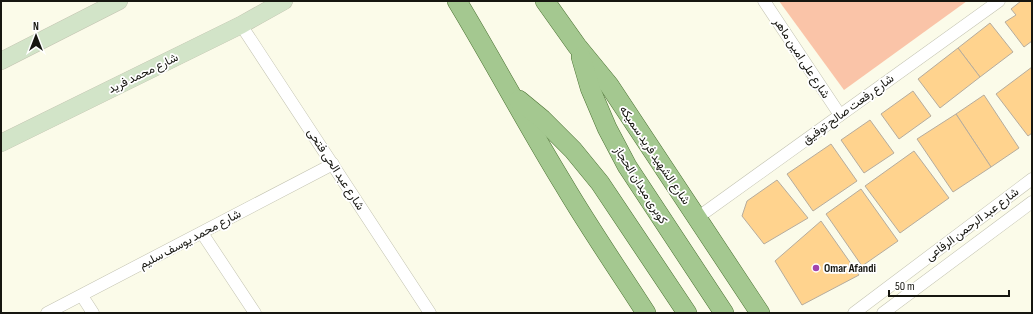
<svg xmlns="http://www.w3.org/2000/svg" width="1033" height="314" font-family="'Sofia Sans Condensed',Vazirmatn,sans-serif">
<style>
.green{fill:#fac4a8}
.building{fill:#ffd38e;stroke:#b6ac9d}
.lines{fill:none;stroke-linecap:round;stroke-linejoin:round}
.street-casing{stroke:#c3c3b1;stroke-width:13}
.secondary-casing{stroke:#c3c3b1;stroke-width:18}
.primary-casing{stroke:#4b7233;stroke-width:20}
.street{stroke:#fff;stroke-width:12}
.secondary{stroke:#d2e4c8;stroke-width:17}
.primary{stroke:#a4c890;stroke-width:19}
.poi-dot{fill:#a244ae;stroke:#fff;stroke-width:1.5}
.labels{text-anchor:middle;stroke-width:3.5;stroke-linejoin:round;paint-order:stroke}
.street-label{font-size:12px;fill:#161610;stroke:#fff}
.poi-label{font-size:12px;font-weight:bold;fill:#161610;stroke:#fff;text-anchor:start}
</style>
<rect width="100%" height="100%" fill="#fbfbe9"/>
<path class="green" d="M779,1H967L844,90Z"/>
<g class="building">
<path d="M1021,1H1032V41L1024,47L1005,22L1016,15L1011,9Z"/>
<path d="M990,23L1013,52L980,77L958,48Z"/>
<path d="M958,48L980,77L940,108L918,79Z"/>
<path d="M1032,67V133L1028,136L996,94Z"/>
<path d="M913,91L931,116L899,139L881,114Z"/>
<path d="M984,95L1019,148L991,167L956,114Z"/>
<path d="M956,114L991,167L953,192L917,139Z"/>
<path d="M870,120L894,153L864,173L841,140Z"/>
<path d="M831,144L857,181L813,211L787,174Z"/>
<path d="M914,151L949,198L900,233L865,186Z"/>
<path d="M777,180L808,218L764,244L742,216L747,201Z"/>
<path d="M861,189L898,241L862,266L826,214Z"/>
<path d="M821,221L859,275L802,305L775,261Z"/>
</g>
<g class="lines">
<defs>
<g id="street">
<path d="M764,1L840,115"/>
<path d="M241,25L430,313"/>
<path d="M697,218L999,1"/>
<path d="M202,233L255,313"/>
<path d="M82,296L93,313"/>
<path d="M47,313L333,164"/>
<path d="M854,313L1032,179"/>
<path d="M883,313L1032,202"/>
</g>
<g id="secondary">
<path d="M1,61L119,1"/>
<path d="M1,143L241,25L284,1"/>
</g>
<g id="primary">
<path d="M457,1C494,62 527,125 564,185C590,229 619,271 646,313"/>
<path d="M545,1L577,46L609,85L760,313"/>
<path d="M581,57L590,88L607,128L627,166L724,313"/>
<path d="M519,100L542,119L573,150L600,183L687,313"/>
</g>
</defs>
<use href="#street" class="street-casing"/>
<use href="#secondary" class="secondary-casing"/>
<use href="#primary" class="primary-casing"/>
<use href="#street" class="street"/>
<use href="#secondary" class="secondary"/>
<use href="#primary" class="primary"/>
</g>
<circle class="poi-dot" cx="816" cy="268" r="4"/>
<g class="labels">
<g class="street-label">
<text transform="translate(802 58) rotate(57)" y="4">شارع على امين ماهر</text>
<text transform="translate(143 73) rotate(-26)" y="4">شارع محمد فريد</text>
<text transform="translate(848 109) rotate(-36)" y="4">شارع رفعت صالح توفيق</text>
<text transform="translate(655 155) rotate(56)" y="4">شارع الشهيد فريد سميكه</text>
<text transform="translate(336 169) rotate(57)" y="4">شارع عبد الحى فتحى</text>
<text transform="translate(641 185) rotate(58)" y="4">كوبرى ميدان الحجاز</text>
<text transform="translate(972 224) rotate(-37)" y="4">شارع عبد الرحمن الرفاعى</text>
<text transform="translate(190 239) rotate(-28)" y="4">شارع محمد يوسف سليم</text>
</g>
<g class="poi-label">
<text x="824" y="272">Omar Afandi</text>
</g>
</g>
<rect width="1033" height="314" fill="none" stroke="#161610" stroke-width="4"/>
<g transform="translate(36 36)" stroke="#ffffff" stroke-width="3" paint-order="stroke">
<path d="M0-3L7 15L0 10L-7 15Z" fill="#161610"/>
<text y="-6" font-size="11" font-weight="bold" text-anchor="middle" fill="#161610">N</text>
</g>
<path d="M889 290v6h120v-6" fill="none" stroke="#161610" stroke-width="2"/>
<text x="895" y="290" font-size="12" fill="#161610" stroke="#ffffff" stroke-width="3" paint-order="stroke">50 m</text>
</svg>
